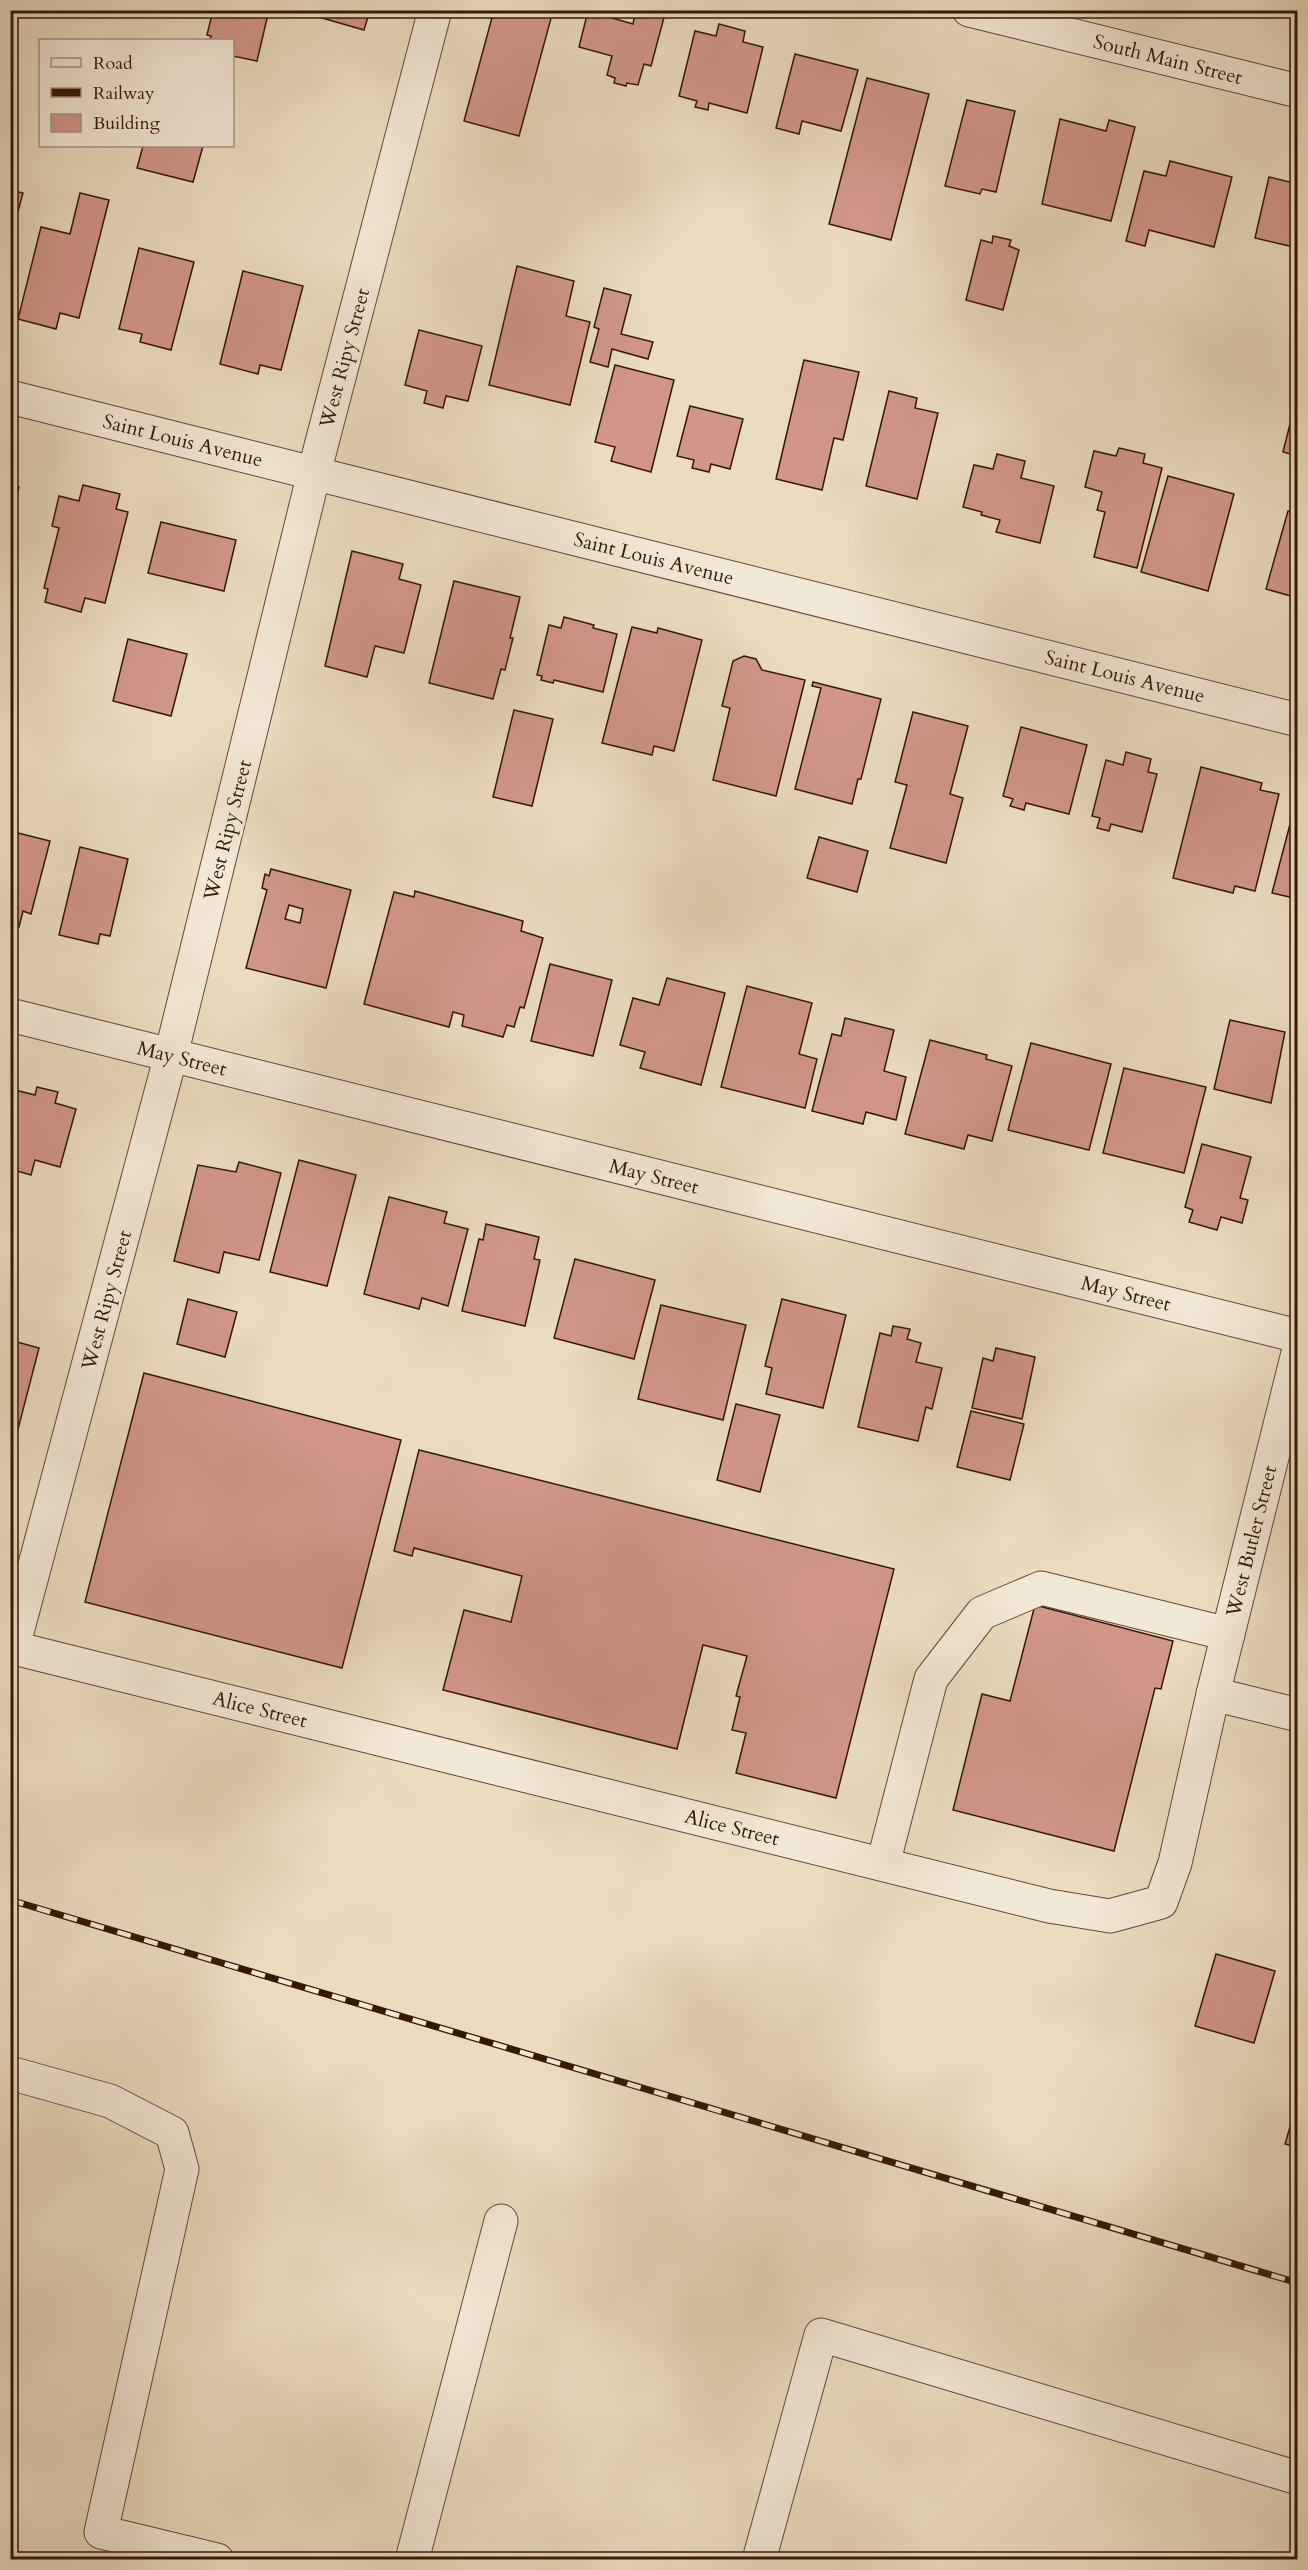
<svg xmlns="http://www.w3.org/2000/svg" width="1308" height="2570" font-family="Cardo,serif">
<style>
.building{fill:#d19689;stroke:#341705;stroke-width:1.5;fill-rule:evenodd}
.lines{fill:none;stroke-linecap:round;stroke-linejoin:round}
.minor-casing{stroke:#624834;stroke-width:35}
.minor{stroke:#f2e8d6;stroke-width:33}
.rail-casing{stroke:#341705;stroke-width:7}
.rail{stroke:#f2e8d6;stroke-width:4.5;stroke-dasharray:14;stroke-linecap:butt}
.labels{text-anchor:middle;stroke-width:6;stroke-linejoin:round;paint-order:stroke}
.street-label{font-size:20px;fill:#341705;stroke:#f2e8d6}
</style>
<rect width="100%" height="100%" fill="#ebdcc0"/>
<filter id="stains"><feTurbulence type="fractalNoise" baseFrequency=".00333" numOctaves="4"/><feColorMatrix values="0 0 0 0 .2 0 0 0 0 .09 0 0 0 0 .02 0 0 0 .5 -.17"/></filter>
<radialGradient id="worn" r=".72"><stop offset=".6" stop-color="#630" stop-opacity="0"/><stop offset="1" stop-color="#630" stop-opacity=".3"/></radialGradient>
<g class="building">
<path d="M213,10H269L257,61L232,56V40H210L211,36L207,35Z"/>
<path d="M309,10H370L364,30L308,14Z"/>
<path d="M494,10L553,11L519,136L464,121Z"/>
<path d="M636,10H666L651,66L644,64L638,85L627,83L626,86L614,83L615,78L607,75L612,56L579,47L588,11L633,24Z"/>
<path d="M719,24L745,31L743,42L763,47L747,113L709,103L708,110L695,107L697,101L679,96L695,31L716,36Z"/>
<path d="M795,54L858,70L841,131L802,121L799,134L776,128Z"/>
<path d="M867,78L929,94L891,240L829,224Z"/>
<path d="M967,100L1015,111L996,192L982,189L980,194L945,186Z"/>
<path d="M1060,119L1106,131L1109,120L1135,127L1111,221L1042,204Z"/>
<path d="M143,146H203L193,182L137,168Z"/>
<path d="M1170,161L1232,177L1214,247L1149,230L1145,246L1126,241L1144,171L1166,176Z"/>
<path d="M1269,177L1298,184V248L1255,238Z"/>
<path d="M10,190L23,193L10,241Z"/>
<path d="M80,193L109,200L79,318L60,313L56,329L18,319L41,227L70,234Z"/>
<path d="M993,236L1011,240L1009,246L1019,250L1003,310L966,300L981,240L992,243Z"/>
<path d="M139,248L194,262L171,350L140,342L142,334L119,329Z"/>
<path d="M517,266L574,281L566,316L590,322L570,405L489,385Z"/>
<path d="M243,271L303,286L281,370L260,365L258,374L220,364Z"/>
<path d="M604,288L631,295L621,334L653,342L648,359L612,349L608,367L590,362L599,329L594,327Z"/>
<path d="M419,330L482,346L468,401L446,396L443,408L424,403L427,391L405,385Z"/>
<path d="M804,360L859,372L843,440L834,438L822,490L776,479Z"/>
<path d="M615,365L674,380L651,472L611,461L615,447L595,442Z"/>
<path d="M889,391L917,398L915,408L938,413L917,499L866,486Z"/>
<path d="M690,406L743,419L730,469L711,464L709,472L692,468L694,460L677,456Z"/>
<path d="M1293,412L1298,413V456L1283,452Z"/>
<path d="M1119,448L1145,454L1143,463L1162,468L1137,568L1094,557L1105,512L1097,510L1102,492L1085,487L1094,451L1116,456Z"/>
<path d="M997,454L1025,461L1021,478L1054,486L1040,543L996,532L1000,520L981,515L982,512L963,507L974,465L993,469Z"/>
<path d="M1168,476L1234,494L1208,591L1141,572Z"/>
<path d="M10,485L19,487L10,520Z"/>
<path d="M83,485L120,494L116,509L128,512L105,603L85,598L81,612L45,602L48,589L44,588L59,528L52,526L59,496L79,501Z"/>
<path d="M1288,511L1298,514V598L1266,589Z"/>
<path d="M161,522L236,540L224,591L148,573Z"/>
<path d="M352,551L403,564L399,579L421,585L404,653L375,646L367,677L325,666Z"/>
<path d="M454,581L520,597L510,638H513L505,670L501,669L493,699L429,683Z"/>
<path d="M564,617L594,625L593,628L617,634L603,692L554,680L553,683L541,680L542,676L537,675L549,625L561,628Z"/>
<path d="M632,627L657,633L658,628L702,640L674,751L654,746L652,755L602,743Z"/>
<path d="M128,639L187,654L171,716L113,701Z"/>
<path d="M744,656L756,659L762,670L805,680L776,796L713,780L730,708L722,706L733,661Z"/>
<path d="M813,682L881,699L861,779H858L852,804L795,789L821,688L812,686Z"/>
<path d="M514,710L553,719L532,806L493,797Z"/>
<path d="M913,712L968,726L950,794L963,798L946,863L890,848L907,785L895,782Z"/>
<path d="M1021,727L1087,745L1069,814L1026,803L1024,810L1010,806L1013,799L1003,796Z"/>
<path d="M1126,752L1151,759L1148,772L1157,774L1142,832L1111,824L1109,831L1097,828L1100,818L1092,816L1106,760L1123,765Z"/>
<path d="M1201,767L1262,783L1260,790L1279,794L1255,891L1235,886L1233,893L1173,878Z"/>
<path d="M1294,809L1298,810V899L1272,893Z"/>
<path d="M10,831L50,841L31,914L23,911L19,927L10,924Z"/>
<path d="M819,837L868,851L857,892L807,878Z"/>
<path d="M80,847L128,859L110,936L100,934L98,944L59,935Z"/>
<path d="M271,869L351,890L326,988L246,968L267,890L262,888L265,874L269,876ZM289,905L303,909L300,923L285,919Z"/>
<path d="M415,891L523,921L521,931L543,938L524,1008L520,1007L514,1027L507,1025L503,1037L462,1026L464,1015L453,1012L449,1027L364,1004L394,892L414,897Z"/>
<path d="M550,964L612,980L593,1056L531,1041Z"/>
<path d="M667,978L725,993L701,1085L640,1068L645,1052L620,1045L633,998L659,1005Z"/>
<path d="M747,986L812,1003L799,1054L817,1059L805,1108L721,1087Z"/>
<path d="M845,1018L894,1030L884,1071L906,1077L896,1120L866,1112L863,1124L812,1111L832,1034L841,1036Z"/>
<path d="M1230,1020L1285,1032L1271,1103L1214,1089Z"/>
<path d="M930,1040L987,1055L986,1059L1012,1066L992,1141L968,1135L964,1149L905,1134Z"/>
<path d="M1031,1043L1111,1064L1089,1150L1008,1130Z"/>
<path d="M1124,1068L1206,1087L1184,1173L1103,1153Z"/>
<path d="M37,1087L58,1092L55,1103L76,1109L60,1167L35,1160L31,1175L10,1169V1108L15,1090L35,1095Z"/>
<path d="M1202,1144L1251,1157L1240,1198L1248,1200L1242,1223L1221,1217L1217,1230L1189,1222L1193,1210L1185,1207Z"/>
<path d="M299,1160L356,1175L327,1286L270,1272Z"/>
<path d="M239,1162L281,1173L259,1260L224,1252L219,1273L174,1261L198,1165L236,1172Z"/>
<path d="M389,1197L447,1212L444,1223L468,1229L448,1306L422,1298L419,1309L364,1294Z"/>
<path d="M486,1224L539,1237L534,1259L540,1260L525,1326L462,1311L479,1239L483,1240Z"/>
<path d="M575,1259L655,1280L634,1359L554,1338Z"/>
<path d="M188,1299L237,1312L225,1357L177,1344Z"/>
<path d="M782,1299L846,1315L823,1408L766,1394L772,1368L765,1366Z"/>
<path d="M661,1305L746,1325L723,1420L638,1399Z"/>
<path d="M893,1326L910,1329L907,1339L921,1343L916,1362L942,1368L932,1409L926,1407L918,1441L858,1427L880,1333L891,1336Z"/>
<path d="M10,1340L39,1348L10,1460Z"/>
<path d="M996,1348L1035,1357L1022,1419L972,1408L983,1358L993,1361Z"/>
<path d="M144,1373L401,1440L342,1668L85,1602Z"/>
<path d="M736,1404L780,1415L760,1492L717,1480Z"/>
<path d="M971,1411L1024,1424L1010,1480L957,1467Z"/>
<path d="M419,1450L894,1569L836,1798L736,1773L746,1733L732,1730L740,1697L736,1696L747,1656L703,1645L677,1749L443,1690L464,1610L511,1622L522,1576L414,1548L412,1556L394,1551Z"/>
<path d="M1035,1605L1173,1641L1161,1689L1155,1688L1114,1851L953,1810L982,1694L1010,1701Z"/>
<path d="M1216,1954L1275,1971L1254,2043L1195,2026Z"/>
<path d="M1298,2100V2147L1285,2144Z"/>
</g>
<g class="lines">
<defs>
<g id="minor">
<path d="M969,10L1298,91"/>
<path d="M10,397L1298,720"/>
<path d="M10,1015L1298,1336"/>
<path d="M10,1647L1049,1906L1110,1916L1161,1902L1175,1863L1213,1694L1298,1353"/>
<path d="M13,1647L171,1055L314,473L435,10"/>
<path d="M1213,1694L1298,1715"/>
<path d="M883,1864L931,1679L982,1613L1041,1588L1228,1634"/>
<path d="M10,2073L110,2101L172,2133L182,2169L101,2532L217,2560"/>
<path d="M412,2560L501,2221"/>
<path d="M759,2560L821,2335L1298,2478"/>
</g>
</defs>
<use href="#minor" class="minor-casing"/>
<use href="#minor" class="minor"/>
<defs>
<path id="rail" d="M10,1900L1298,2283"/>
</defs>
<use href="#rail" class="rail-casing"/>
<use href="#rail" class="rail"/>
</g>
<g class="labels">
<g class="street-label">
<text transform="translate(1168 59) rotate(14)" y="7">South Main Street</text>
<text transform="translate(344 358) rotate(-75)" y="7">West Ripy Street</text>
<text transform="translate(183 440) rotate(14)" y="7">Saint Louis Avenue</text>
<text transform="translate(654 558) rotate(14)" y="7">Saint Louis Avenue</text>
<text transform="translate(1125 676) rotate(14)" y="7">Saint Louis Avenue</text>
<text transform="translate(227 830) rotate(-76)" y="7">West Ripy Street</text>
<text transform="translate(182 1058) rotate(14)" y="7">May Street</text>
<text transform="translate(654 1176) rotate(14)" y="7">May Street</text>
<text transform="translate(1126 1293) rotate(14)" y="7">May Street</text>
<text transform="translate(106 1300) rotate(-75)" y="7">West Ripy Street</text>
<text transform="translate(1251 1541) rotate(-76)" y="7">West Butler Street</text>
<text transform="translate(260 1709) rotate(14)" y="7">Alice Street</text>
<text transform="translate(732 1827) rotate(14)" y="7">Alice Street</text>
</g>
</g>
<rect width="1308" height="2570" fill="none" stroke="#ebdcc0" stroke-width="36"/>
<rect x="12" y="12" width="1284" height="2546" fill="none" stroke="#341705" stroke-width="3"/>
<rect x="18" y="18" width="1272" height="2534" fill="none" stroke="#341705" stroke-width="1.5"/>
<rect x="39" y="39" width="195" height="108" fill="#f2e8d6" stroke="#a69482" stroke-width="1.5"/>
<rect x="51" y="58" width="30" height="9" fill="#f2e8d6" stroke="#a69482" stroke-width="1.5"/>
<text x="93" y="69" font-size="18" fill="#341705">Road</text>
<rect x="51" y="88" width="30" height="9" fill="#341705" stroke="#a69482" stroke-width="1.5"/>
<text x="93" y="99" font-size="18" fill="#341705">Railway</text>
<rect x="51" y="114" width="30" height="18" fill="#d19689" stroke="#a69482" stroke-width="1.5"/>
<text x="93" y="129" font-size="18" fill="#341705">Building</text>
<rect width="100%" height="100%" filter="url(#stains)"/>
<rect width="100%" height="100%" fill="url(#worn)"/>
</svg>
